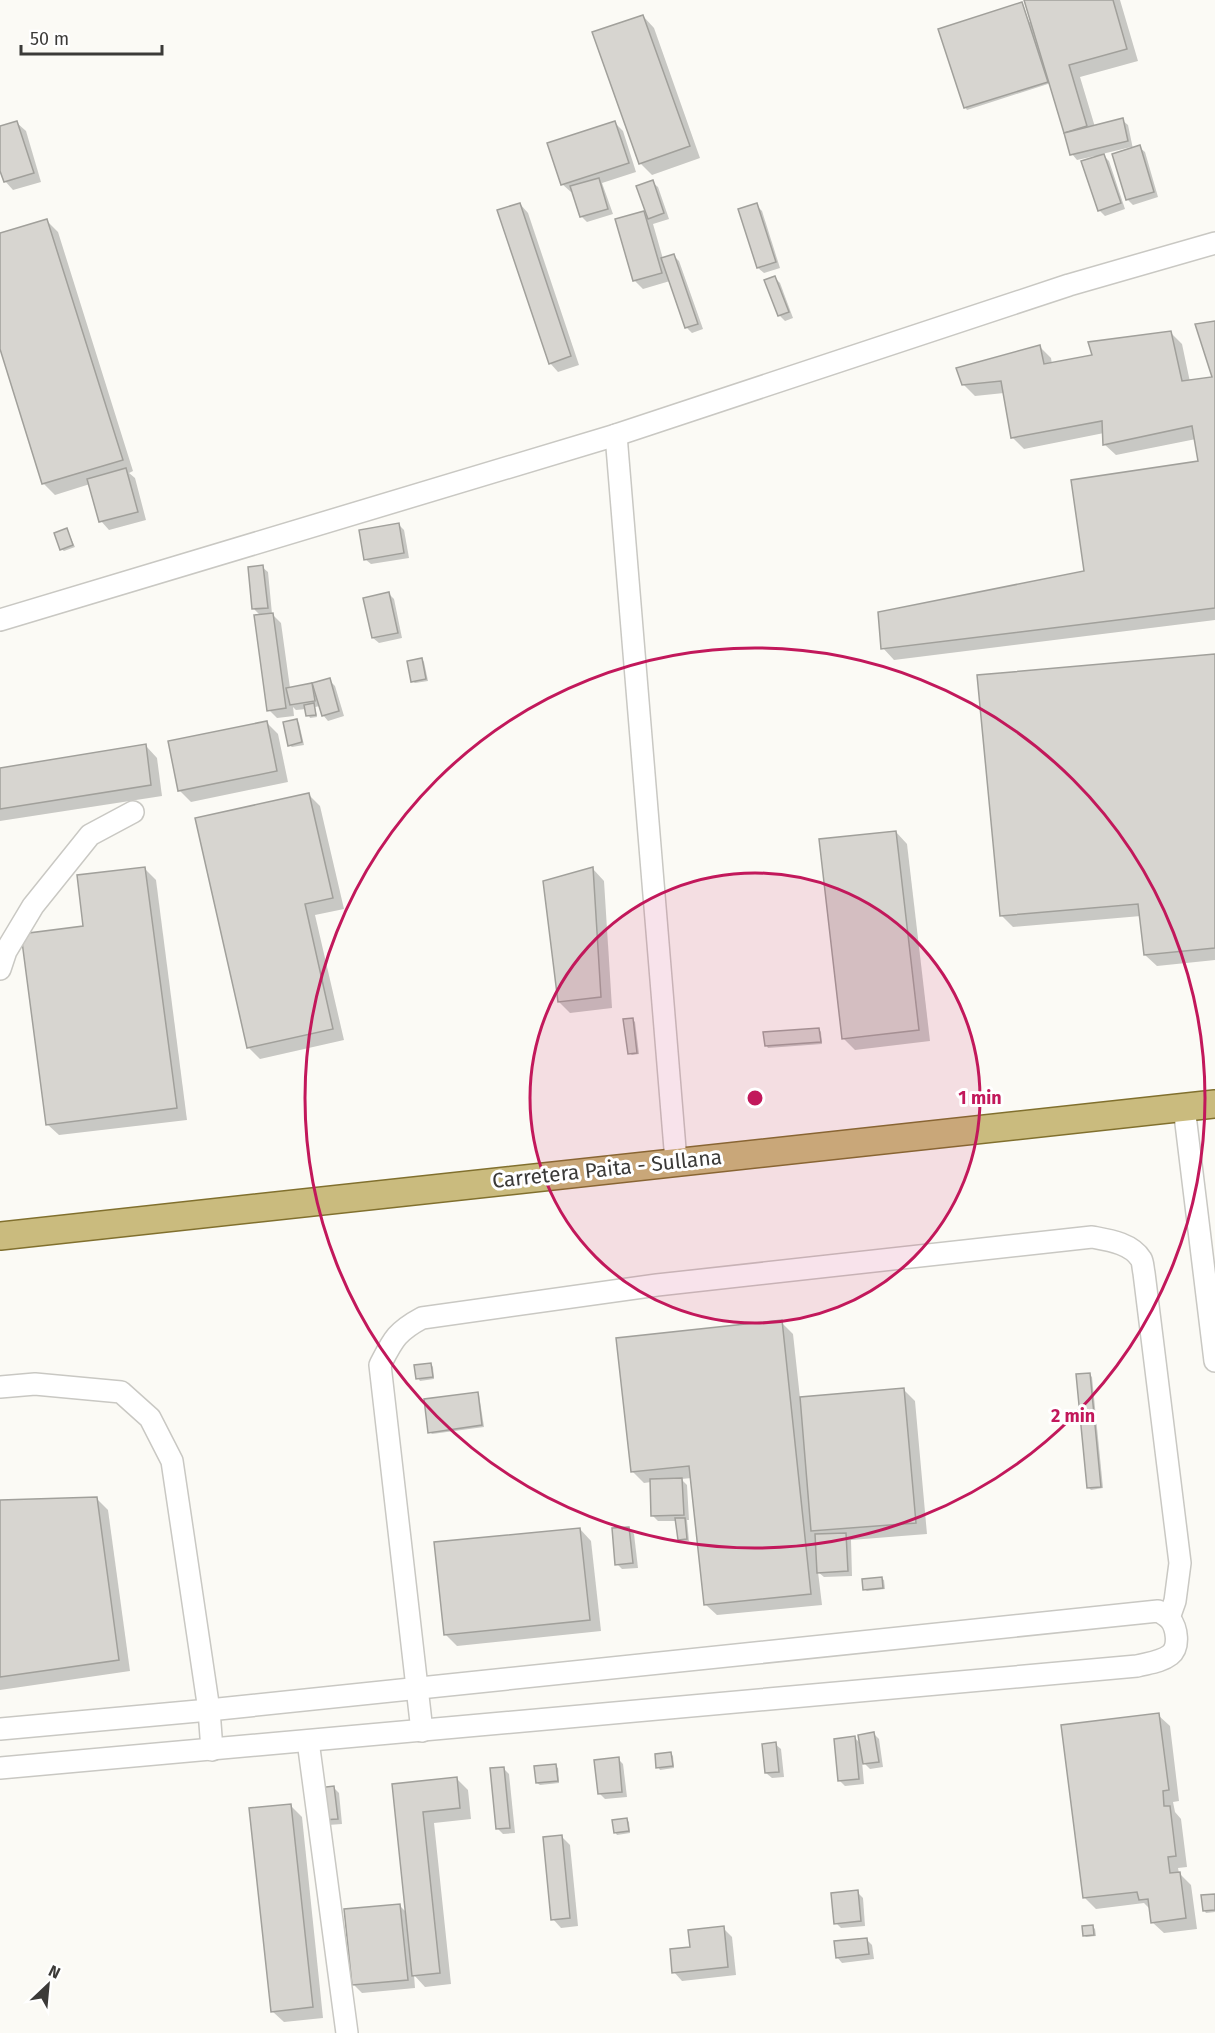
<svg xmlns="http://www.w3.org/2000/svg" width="1215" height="2033" font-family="'Fira Sans',sans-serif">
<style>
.shadow{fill:#0003}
.building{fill:#d7d5d0;stroke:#a1a09b;stroke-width:1.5}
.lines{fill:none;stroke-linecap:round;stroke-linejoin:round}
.minor-casing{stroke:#c9c8c3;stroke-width:24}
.major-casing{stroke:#81702e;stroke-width:30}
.minor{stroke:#fff;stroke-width:21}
.major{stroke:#cabb7e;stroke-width:27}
.ring{fill:none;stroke:#c2185b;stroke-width:3}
.labels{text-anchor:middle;stroke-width:6;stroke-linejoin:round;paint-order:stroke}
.street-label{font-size:21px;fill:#3b3a38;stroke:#fff}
.centre{fill:#c2185b;stroke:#fff;stroke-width:3}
.ring-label{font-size:18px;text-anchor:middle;font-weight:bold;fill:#c2185b;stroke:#fff;stroke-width:6;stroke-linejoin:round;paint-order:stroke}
</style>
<rect width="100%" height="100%" fill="#fbfaf5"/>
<g class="shadow">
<path d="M1025,0H1120L1138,61L1080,77L1095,127L1122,120L1128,125L1133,149L1139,147L1145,152L1158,197L1133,205L1128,200L1113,155L1131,149V147L1102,154L1109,161L1125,209L1105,216L1099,210L1095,156L1077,160L1072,154L1051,83L967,110L965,107L1022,4L1029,22L1032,21Z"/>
<path d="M643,16L654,28L700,158L652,175L640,163Z"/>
<path d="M17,123L26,131L41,182L13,190L5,181L0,166V128Z"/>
<path d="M615,123L623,131L636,172L602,183L613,214L587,222L581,216L574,191L571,192L562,184Z"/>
<path d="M652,182L658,187L669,219L653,224L663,259L674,256L679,261L703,329L692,333L687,328L670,281L643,289L634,280L644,212L649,218Z"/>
<path d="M520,204L528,213L579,365L558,372L550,363Z"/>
<path d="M756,205L762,211L780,268L764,273L758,268L740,210Z"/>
<path d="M47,221L58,232L133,471L129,473L135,478L146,520L109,530L101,521L90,484L55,495L43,483L0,344V235Z"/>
<path d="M775,278L780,283L793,318L785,321L779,315Z"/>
<path d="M1215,322V620L894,660L883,648L1085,572L1200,462L1196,439L1116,455L1104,444V433L1024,449L1012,437L1004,393L975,396L963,384L1039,346L1051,358L1052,364L1094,356L1171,333L1182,344L1190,382L1214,378Z"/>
<path d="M399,525L404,530L409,558L371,564L365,559Z"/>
<path d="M67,530L75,547L64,551L61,549Z"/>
<path d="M262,567L268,572L272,614L281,623L290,688L329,680L335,686L344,716L328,721L323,715L320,706L315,707L317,717L310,718L306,709L296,710L293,707L294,716L277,718L269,710L261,616L254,609Z"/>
<path d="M389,594L394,599L402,638L379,643L373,638Z"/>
<path d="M1215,656V960L1157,966L1145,955L1141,916L1013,927L1001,915Z"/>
<path d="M422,659L424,662L428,681L415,683L412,681Z"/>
<path d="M297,721L299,723L304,745L292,747L289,745Z"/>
<path d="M266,722L278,734L288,782L191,802L179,790Z"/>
<path d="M146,746L157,758L162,796L0,821V770Z"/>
<path d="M308,794L320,806L344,909L315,915L344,1040L260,1059L249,1048Z"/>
<path d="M896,832L907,844L930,1041L855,1050L843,1038Z"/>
<path d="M144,868L156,880L187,1120L59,1135L47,1124L85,927Z"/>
<path d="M593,869L604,881L612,1008L570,1013L559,1002Z"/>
<path d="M632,1019L635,1022L639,1054L632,1055L629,1053Z"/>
<path d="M819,1029L821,1032L822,1044L768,1048L766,1045Z"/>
<path d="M781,1322L793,1334L800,1398L904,1390L915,1401L927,1534L851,1540L852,1576L824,1577L818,1572L822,1605L717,1615L705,1604L692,1478L681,1479L687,1485L689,1520H687L689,1541L681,1542L679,1540L677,1521H658L653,1516L651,1482L644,1483L632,1471Z"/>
<path d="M431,1364L433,1367L434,1379L420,1381L418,1378Z"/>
<path d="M1089,1374L1092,1377L1103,1488L1091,1490L1088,1487Z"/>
<path d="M477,1393L479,1395L484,1427L432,1434L430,1432Z"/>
<path d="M96,1498L108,1510L130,1671L0,1690V1502Z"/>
<path d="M629,1528L634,1534L638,1568L622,1569L617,1564Z"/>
<path d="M580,1529L591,1541L601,1631L457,1646L445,1634Z"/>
<path d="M881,1578L884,1580L885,1589L867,1591L864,1589Z"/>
<path d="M1158,1715L1170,1726L1179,1801L1173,1802L1175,1812L1181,1819L1187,1867L1178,1868L1179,1873L1191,1885L1197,1929L1164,1933L1152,1922L1151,1910L1144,1903L1096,1909L1085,1898Z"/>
<path d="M874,1734L879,1739L883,1767L870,1769L862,1761L864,1784L845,1786L839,1780L855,1738L862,1745Z"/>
<path d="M775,1744L781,1749L784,1777L772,1778L766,1773Z"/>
<path d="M671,1754L673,1756L674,1768L660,1770L658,1767Z"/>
<path d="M618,1759L623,1764L627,1797L605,1799L599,1793Z"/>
<path d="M555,1766L558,1768L559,1783L540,1785L537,1783Z"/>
<path d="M503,1768L509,1774L515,1833L503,1834L498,1829Z"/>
<path d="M457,1779L468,1790L471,1819L434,1823L451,1984L425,1987L414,1975L415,1988L362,1993L354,1985L399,1905L407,1913L394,1785Z"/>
<path d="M334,1788L339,1793L342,1824L328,1825Z"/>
<path d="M291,1806L302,1817L323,2018L284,2022L272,2011Z"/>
<path d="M627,1820L629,1822L630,1833L617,1835L615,1832Z"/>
<path d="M561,1836L570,1845L578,1926L561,1928L553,1919Z"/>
<path d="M857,1892L863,1898L865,1926L841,1928L836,1923Z"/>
<path d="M1215,1895V1912L1206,1913L1204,1910Z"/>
<path d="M1093,1927L1095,1929L1096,1936L1086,1937L1084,1935Z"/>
<path d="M723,1928L732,1937L736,1975L682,1981L674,1972L692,1948Z"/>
<path d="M867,1940L872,1945L874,1959L842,1963L837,1957Z"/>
</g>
<g class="building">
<path d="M1024,0H1113L1127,49L1069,65L1087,126L1064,133Z"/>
<path d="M1022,2L1048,82L964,108L938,29Z"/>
<path d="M643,15L690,146L639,164L592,32Z"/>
<path d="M1123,118L1128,141L1070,155L1064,133Z"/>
<path d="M17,121L34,173L4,182L0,171V126Z"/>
<path d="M615,121L629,163L561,185L547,143Z"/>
<path d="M1140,145L1154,192L1126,200L1112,154Z"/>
<path d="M1104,154L1121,203L1098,211L1081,161Z"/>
<path d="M599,178L608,209L580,217L570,186Z"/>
<path d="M653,180L664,213L648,219L636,186Z"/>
<path d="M520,203L571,356L549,364L497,210Z"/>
<path d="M757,203L776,262L757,268L738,209Z"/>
<path d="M644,211L662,273L633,281L615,219Z"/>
<path d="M47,219L123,460L42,484L0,349V233Z"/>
<path d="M674,254L698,324L685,328L661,258Z"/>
<path d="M775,276L789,312L778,316L764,280Z"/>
<path d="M1215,321V608L881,649L878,612L1084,571L1071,480L1198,461L1192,426L1103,445L1102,421L1011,438L1001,381L962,385L956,368L1040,345L1044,364L1092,355L1088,342L1171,331L1182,381L1212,377L1195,324Z"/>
<path d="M126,468L138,512L99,522L87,479Z"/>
<path d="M399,523L404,553L364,560L359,530Z"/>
<path d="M67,528L73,545L60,550L54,533Z"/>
<path d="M263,565L268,608L252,609L248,567Z"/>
<path d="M389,592L398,633L372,638L363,598Z"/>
<path d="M273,613L286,708L267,711L254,615Z"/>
<path d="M1215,654V948L1144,955L1138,904L1000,916L977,675Z"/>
<path d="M422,658L426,679L411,682L407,661Z"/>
<path d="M330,678L339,711L322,716L312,683Z"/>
<path d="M312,683L315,701L290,705L286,688Z"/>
<path d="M314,703L316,715L306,716L304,705Z"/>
<path d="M297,719L302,742L288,746L283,722Z"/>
<path d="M267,721L277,771L178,791L168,741Z"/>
<path d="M146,744L151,785L0,809V768Z"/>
<path d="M309,793L333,898L305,904L333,1029L247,1048L195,818Z"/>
<path d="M896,831L919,1030L842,1039L819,839Z"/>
<path d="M145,867L177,1108L46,1125L21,934L83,926L77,875Z"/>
<path d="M593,867L601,997L558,1002L543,881Z"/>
<path d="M633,1018L637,1053L628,1054L623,1019Z"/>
<path d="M819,1028L821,1042L765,1046L763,1032Z"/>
<path d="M782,1320L811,1594L704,1605L689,1466L631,1472L616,1338Z"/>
<path d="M431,1363L433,1377L416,1379L414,1365Z"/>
<path d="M1090,1373L1101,1487L1087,1488L1076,1374Z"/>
<path d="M904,1388L916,1523L811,1531L800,1397Z"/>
<path d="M478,1392L482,1425L428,1433L424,1399Z"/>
<path d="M682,1478L684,1515L651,1516L650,1479Z"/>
<path d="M97,1497L119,1660L0,1677V1500Z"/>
<path d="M675,1518H685L687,1539L678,1540Z"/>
<path d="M629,1527L633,1563L615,1565L612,1528Z"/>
<path d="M580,1528L590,1620L444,1635L434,1542Z"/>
<path d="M846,1533L848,1571L817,1573L815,1534Z"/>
<path d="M882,1577L883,1588L863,1590L862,1579Z"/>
<path d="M1159,1713L1169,1790L1163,1791L1164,1806H1170L1176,1856L1168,1857L1170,1873L1180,1872L1186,1918L1151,1923L1148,1899L1139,1900L1137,1892L1083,1898L1061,1725Z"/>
<path d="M874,1732L879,1762L863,1764L858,1735Z"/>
<path d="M855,1736L859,1779L838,1781L834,1739Z"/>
<path d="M776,1742L779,1772L765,1773L762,1744Z"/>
<path d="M671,1752L673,1766L656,1768L655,1754Z"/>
<path d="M619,1757L622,1792L598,1794L594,1760Z"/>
<path d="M556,1764L558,1781L536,1783L534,1766Z"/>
<path d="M504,1767L510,1828L496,1829L490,1768Z"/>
<path d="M457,1777L460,1808L423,1812L440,1973L412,1976L392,1784Z"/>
<path d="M334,1786L338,1819L321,1820L318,1788Z"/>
<path d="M291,1804L313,2007L271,2012L249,1808Z"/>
<path d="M627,1818L629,1831L614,1833L612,1820Z"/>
<path d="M562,1835L570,1918L551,1920L543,1837Z"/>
<path d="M858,1890L861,1921L834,1924L831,1893Z"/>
<path d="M1215,1894V1910L1203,1911L1201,1895Z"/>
<path d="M400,1904L408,1980L352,1985L344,1909Z"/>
<path d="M1093,1925L1094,1935L1083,1936L1082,1926Z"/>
<path d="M724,1926L728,1967L672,1973L670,1949L690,1947L688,1930Z"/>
<path d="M867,1938L869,1954L836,1958L834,1941Z"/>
</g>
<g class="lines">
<defs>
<g id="minor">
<path d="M616,435L676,1161"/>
<path d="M0,620L616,435L1069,285L1215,243"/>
<path d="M0,969L6,951L33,906L90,835L133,812"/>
<path d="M1184,1107L1215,1361"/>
<path d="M0,1387L35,1384L121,1392L150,1418L172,1461L209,1710L212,1750"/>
<path d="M0,1729L209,1710L1158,1611C1162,1613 1167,1616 1170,1619C1177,1628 1180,1647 1170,1655C1161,1662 1148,1663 1137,1666L0,1768"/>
<path d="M422,1731L380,1365C393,1340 396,1332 422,1318L657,1285L1092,1237C1108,1240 1131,1243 1141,1259C1143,1262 1143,1269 1144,1273L1180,1563L1175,1601L1169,1618"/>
<path d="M308,1741L347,2033"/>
</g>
<path id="major" d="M0,1236L1215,1104"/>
</defs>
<use href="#minor" class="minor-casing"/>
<use href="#major" class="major-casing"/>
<use href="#minor" class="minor"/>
<use href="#major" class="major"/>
</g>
<circle cx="755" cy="1098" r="225" fill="#c2185b" fill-opacity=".12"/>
<g class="ring">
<circle cx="755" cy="1098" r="225"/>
<circle cx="755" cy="1098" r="450"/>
</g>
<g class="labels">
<g class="street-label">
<text transform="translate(607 1169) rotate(-6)" y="7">Carretera Paita - Sullana</text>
</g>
</g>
<circle cx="755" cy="1098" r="9" class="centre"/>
<g class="ring-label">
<text x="980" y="1104">1 min</text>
<text x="1073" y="1422">2 min</text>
</g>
<g transform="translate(48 1985) rotate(26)" stroke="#ffffff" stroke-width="4.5" paint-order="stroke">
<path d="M0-4.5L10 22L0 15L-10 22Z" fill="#3b3a38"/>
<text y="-9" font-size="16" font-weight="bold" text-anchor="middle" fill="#3b3a38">N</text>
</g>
<path d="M21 45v9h141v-9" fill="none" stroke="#3b3a38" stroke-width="3"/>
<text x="30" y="45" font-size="18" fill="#3b3a38" stroke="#ffffff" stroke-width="4.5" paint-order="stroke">50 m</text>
</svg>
